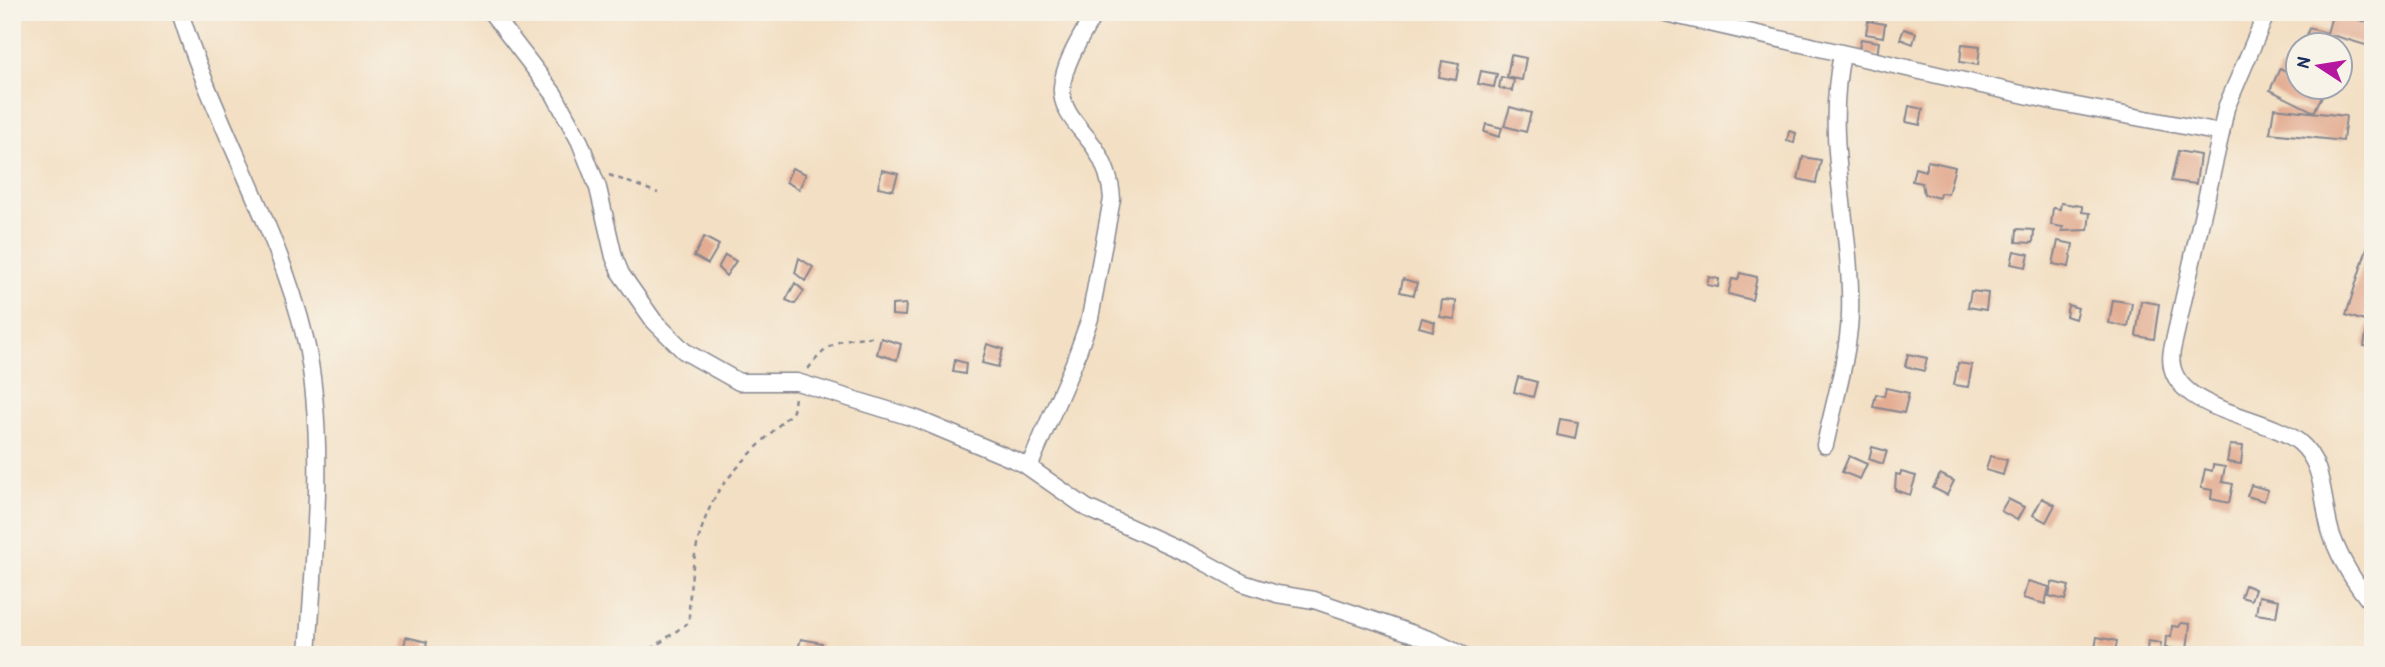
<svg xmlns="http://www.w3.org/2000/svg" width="2385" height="667" font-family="'Patrick Hand',sans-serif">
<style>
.building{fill:#e3ad93}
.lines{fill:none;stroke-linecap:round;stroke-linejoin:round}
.street-casing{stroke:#878790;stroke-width:19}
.path{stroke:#878790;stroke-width:2.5;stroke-dasharray:5 5;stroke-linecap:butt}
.street{stroke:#fff;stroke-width:16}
</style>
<rect width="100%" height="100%" fill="#f7f3e8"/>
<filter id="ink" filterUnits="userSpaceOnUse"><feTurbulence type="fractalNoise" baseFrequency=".0143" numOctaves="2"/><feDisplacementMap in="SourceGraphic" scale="14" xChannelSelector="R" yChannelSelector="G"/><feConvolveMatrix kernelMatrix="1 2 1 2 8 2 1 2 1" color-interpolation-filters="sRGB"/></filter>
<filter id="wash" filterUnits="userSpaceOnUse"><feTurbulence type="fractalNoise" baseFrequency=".00686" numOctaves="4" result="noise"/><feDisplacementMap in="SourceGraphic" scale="28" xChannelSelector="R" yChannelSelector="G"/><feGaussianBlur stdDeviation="1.57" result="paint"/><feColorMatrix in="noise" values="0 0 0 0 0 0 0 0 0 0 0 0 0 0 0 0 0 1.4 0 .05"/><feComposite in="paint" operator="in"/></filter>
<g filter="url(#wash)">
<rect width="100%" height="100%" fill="#f3dfc3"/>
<g id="blocks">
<g class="building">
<path d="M2333,12L2373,24L2372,47L2332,35L2329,46H2304L2309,28L2327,33Z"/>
<path d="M1868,21L1885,24L1883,37L1866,34Z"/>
<path d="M1904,29L1916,33L1913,44L1900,39Z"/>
<path d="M1861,39L1879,42L1877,56L1858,53Z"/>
<path d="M1962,44L1980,46L1978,65L1960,62Z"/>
<path d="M1511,55L1526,58L1522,80L1507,77Z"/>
<path d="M1442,61L1459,64L1456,80L1439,77Z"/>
<path d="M2280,68L2298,77V88L2325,90L2314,112L2270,90Z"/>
<path d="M1481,71L1497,74L1494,87L1478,84Z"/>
<path d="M1501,77L1514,80L1512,91L1499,88Z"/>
<path d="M1909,106L1923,109L1920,125L1906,122Z"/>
<path d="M1510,107L1531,113L1526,132L1504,126Z"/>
<path d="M2274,108L2346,116L2343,141L2270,133Z"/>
<path d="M1486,124L1502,128L1499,137L1484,132Z"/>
<path d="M1789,131L1796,133L1794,143L1787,141Z"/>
<path d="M2178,151L2200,155L2196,184L2171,181Z"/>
<path d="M1803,157L1821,160L1816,183L1798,179Z"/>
<path d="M1928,161L1955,167L1948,194L1940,193L1939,198L1924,194L1922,183L1912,181L1915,168L1925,171Z"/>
<path d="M792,168L806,174L799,189L786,182Z"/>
<path d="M882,170L898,174L893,190L878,187Z"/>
<path d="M2061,203L2082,206V212L2090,213L2088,230L2062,231L2063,227L2051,225L2053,208L2060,209Z"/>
<path d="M2017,229L2034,230L2033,243L2016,242Z"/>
<path d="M2372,232L2373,293L2364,321L2346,315Z"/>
<path d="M704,237L719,245L708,264L694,256Z"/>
<path d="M2058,241L2073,244L2069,267L2053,264Z"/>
<path d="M2014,251L2029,254L2026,267L2011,264Z"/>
<path d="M725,255L736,261L726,276L718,268Z"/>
<path d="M799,258L813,267L805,281L795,273Z"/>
<path d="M1740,273L1757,277L1752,300L1728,294L1732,279L1738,280Z"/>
<path d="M1709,277L1719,279L1718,287L1707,285Z"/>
<path d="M1403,279L1417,283L1414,295L1400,292Z"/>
<path d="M795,283L804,291L795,304L786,300Z"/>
<path d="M1971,291L1988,293L1986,310L1968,307Z"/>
<path d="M1442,300L1456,301L1455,319L1440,317Z"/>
<path d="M2113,300L2132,303L2128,327L2109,323Z"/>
<path d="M2141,301L2159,304L2154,339L2136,336Z"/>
<path d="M906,304L905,316L892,315V305Z"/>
<path d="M2068,305L2078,308L2075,319L2066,316Z"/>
<path d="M1422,318L1435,322L1433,331L1419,327Z"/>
<path d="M2368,320H2373V347L2364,346Z"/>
<path d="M881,338L901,344L897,360L877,354Z"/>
<path d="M987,344L1003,349L998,367L982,363Z"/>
<path d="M12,349L18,350L15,362L12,361Z"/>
<path d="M1908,354L1927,358L1924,371L1905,366Z"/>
<path d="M955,360L966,363L965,374L953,372Z"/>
<path d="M1958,363L1972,365L1968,387L1954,385Z"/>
<path d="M1518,377L1537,382L1533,397L1514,392Z"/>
<path d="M1886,388L1909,393L1904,413L1873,407L1876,394L1884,396Z"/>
<path d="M1560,419L1578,422L1575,439L1557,435Z"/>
<path d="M2230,445L2243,446L2241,464L2227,462Z"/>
<path d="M1872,447L1887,451L1883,464L1869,459Z"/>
<path d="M1849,456L1867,464L1860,479L1842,472Z"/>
<path d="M1990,456L2007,460L2003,475L1986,470Z"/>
<path d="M2213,465L2225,467L2222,482L2233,484L2229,503L2211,499L2212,490L2201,488L2205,469L2212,471Z"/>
<path d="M1901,472L1916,476L1910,495L1895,490L1896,474L1900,475Z"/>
<path d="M1940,474L1954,481L1947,495L1933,488Z"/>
<path d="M2251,485L2268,490L2264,501L2247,496Z"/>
<path d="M2042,498L2055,505L2046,522L2033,515Z"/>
<path d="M2008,499L2024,507L2017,520L2001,511Z"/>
<path d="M2028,581L2049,587L2045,604L2023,598Z"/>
<path d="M2052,582L2069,586L2065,600L2049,596Z"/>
<path d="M2245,585L2255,589L2251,600L2241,597Z"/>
<path d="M2259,596L2279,600L2276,617L2256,614Z"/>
<path d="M2181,623L2190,624L2187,650L2165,648L2166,636L2171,637L2172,626L2179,627Z"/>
<path d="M406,637L427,642L424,655H402Z"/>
<path d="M2097,637L2117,641L2115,653L2095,649Z"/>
<path d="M801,639L822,643L816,655H796Z"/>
<path d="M2148,641L2161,643L2160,652L2147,650Z"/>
</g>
</g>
</g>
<g filter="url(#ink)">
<use href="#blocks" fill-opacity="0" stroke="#878790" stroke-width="2"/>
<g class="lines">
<defs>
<g id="street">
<path d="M180,12C213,121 279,228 305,338C327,432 314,557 308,655"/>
<path d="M491,12L554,94L580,142L598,188L614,257L621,274L654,321L684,351L739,382H797L917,419L1024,464L1087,508L1193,556L1243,583L1277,594L1314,600L1431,640L1462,655"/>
<path d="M1661,12L2061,103L2221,133L2226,108L2267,12"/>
<path d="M2221,133L2172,350C2161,410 2264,414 2299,442C2327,465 2321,506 2332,536C2341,561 2356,585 2373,605"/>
<path d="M1825,445C1834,403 1848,358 1850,315C1853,227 1823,142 1842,55"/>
<path d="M1029,467L1074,363L1090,318L1112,199C1111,180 1105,164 1095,148C1082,129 1060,112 1062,87C1064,62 1083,34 1095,12"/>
</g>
</defs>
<use href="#street" class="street-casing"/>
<g class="path">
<path d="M609,175L658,193"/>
<path d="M808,369C828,343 839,338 872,337"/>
<path d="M643,655L689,622C689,578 695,534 716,495C729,472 773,432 793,411L795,397"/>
</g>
<use href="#street" class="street"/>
</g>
</g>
<rect width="2385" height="667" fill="none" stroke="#f7f3e8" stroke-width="42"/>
<g transform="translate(2319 66) rotate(282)"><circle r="33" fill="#f7f3e8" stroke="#9fa5b1" stroke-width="2"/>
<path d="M0-5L12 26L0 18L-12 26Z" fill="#b5179e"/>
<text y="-10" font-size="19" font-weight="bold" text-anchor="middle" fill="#1b2f5e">N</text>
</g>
</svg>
